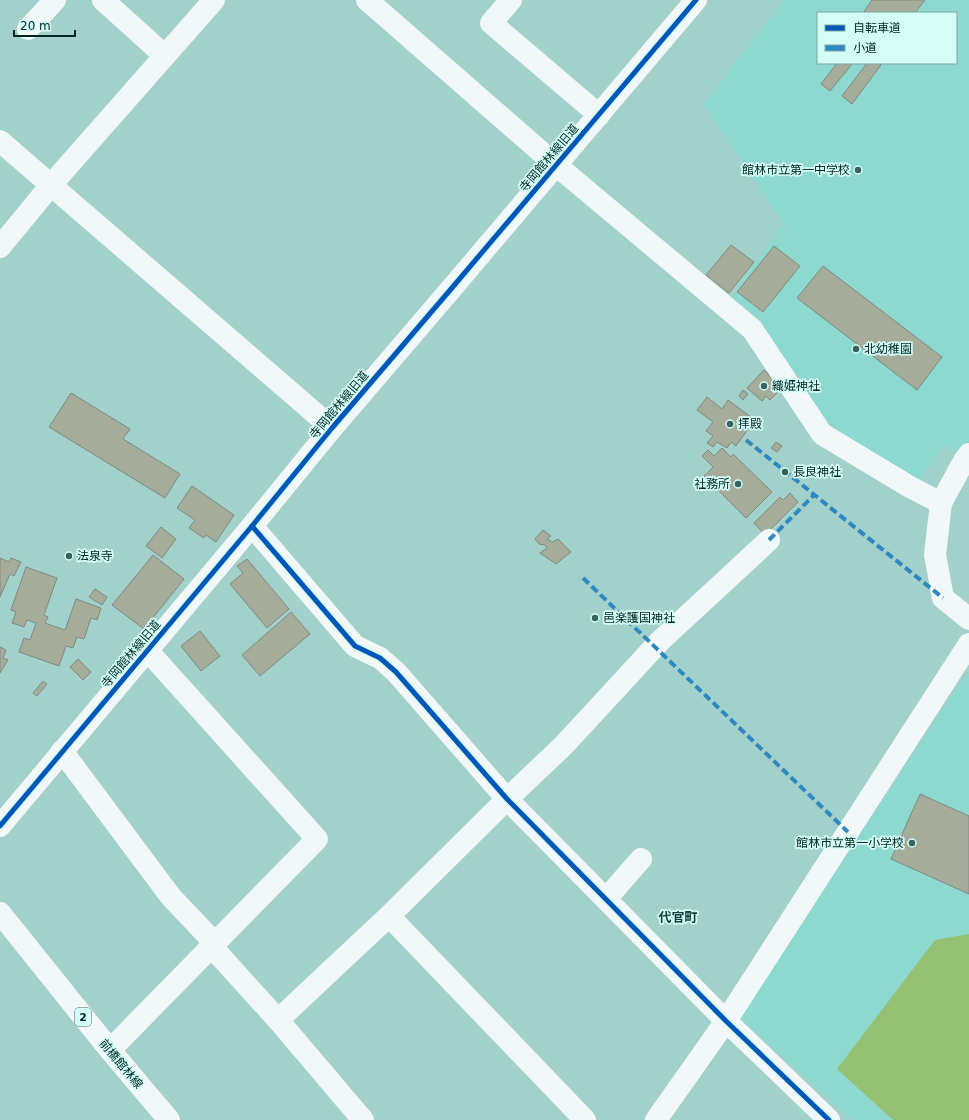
<svg xmlns="http://www.w3.org/2000/svg" width="969" height="1120" font-family="'DejaVu Sans','Noto Sans JP',sans-serif">
<style>
.built{fill:#8dd9d0;fill-rule:evenodd}
.green{fill:#94c174}
.building{fill:#a5ac9a;stroke:#7e8b80}
.lines{fill:none;stroke-linecap:round;stroke-linejoin:round}
.minor{stroke:#f1f8f7;stroke-width:22}
.major{stroke:#f1f8f7;stroke-width:22}
.quiet{stroke:#2f88c0;stroke-width:4;stroke-dasharray:8 4;stroke-linecap:butt}
.cycleway-casing{stroke:#d4fdf7;stroke-width:8}
.cycleway{stroke:#0057b8;stroke-width:5}
.poi-dot{fill:#39625e;stroke:#d4fdf7;stroke-width:1.5}
.labels{text-anchor:middle;stroke-width:3.5;stroke-linejoin:round;paint-order:stroke}
.shield{fill:#d4fdf7;stroke:#406663;stroke-width:1}
.shield-label{font-size:11px;font-weight:bold;fill:#002623}
.street-label{font-size:12px;fill:#002623;stroke:#d4fdf7}
.poi-label{font-size:12px;fill:#002623;stroke:#d4fdf7;text-anchor:start}
.neighbourhood-label{font-size:13px;font-weight:bold;fill:#0f403c;stroke:#d4fdf7}
</style>
<rect width="100%" height="100%" fill="#a2d1cc"/>
<g class="built">
<path d="M783,0H969V443L955,453L945,446L915,486L826,433L728,303L781,226L790,233L703,105ZM818,13H956V63H818Z"/>
<path d="M969,670V1120H852L739,1017Z"/>
</g>
<path class="green" d="M969,934V1120H893L837,1069L935,940Z"/>
<g class="building">
<path d="M872,0H925L915,13H863Z"/>
<path d="M837,63H853L830,91L821,84Z"/>
<path d="M867,63H879L881,65L852,104L842,96Z"/>
<path d="M731,245L754,262L729,293L706,275Z"/>
<path d="M774,246L800,266L763,312L737,292Z"/>
<path d="M823,266L942,357L917,390L797,298Z"/>
<path d="M764,370L780,383L775,389L778,392L770,400L766,396L762,401L747,388Z"/>
<path d="M743,390L748,394L743,400L739,396Z"/>
<path d="M71,393L130,429L123,439L180,474L165,498L49,427Z"/>
<path d="M707,397L722,409L728,400L751,417L747,422L751,425L736,446L731,442L727,448L717,442L713,447L707,443L713,436L706,431L713,422L697,410Z"/>
<path d="M776,442L782,446L777,452L771,448Z"/>
<path d="M722,448L731,457L733,454L772,492L746,518L704,476L713,467L702,456L708,450L714,456Z"/>
<path d="M192,486L234,515L216,542L206,535L204,538L189,528L195,520L177,508Z"/>
<path d="M790,493L798,502L765,535L754,523L780,497L783,500Z"/>
<path d="M161,527L176,539L162,558L146,546Z"/>
<path d="M543,530L551,536L547,539L553,542L558,539L571,552L556,564L540,553L547,548L545,545L539,544L535,539Z"/>
<path d="M153,555L184,579L144,629L112,605Z"/>
<path d="M0,558L9,562L11,558L21,562L14,576L10,574L0,597Z"/>
<path d="M247,559L289,609L267,628L230,584L243,573L237,566Z"/>
<path d="M26,567L57,578L44,615L48,617L45,623L65,630L76,599L101,608L97,620L91,618L84,639L77,637L73,648L66,646L59,666L19,652L24,638L30,640L36,623L27,620L24,627L12,623L16,612L11,610Z"/>
<path d="M95,589L107,597L102,605L89,597Z"/>
<path d="M291,612L310,634L260,676L242,655Z"/>
<path d="M200,631L220,656L201,671L181,646Z"/>
<path d="M0,647L6,650L3,658L8,660L0,673Z"/>
<path d="M78,659L91,672L83,680L70,667Z"/>
<path d="M43,681L47,684L37,696L33,693Z"/>
<path d="M920,794L969,816V894L891,859Z"/>
</g>
<g class="lines">
<g class="minor">
<path d="M103,0L165,56"/>
<path d="M367,0L556,165L752,329L822,434L910,487L941,503"/>
<path d="M511,0L491,23L599,115"/>
<path d="M28,29L55,0"/>
<path d="M0,141L332,428"/>
<path d="M0,247L51,185L214,0"/>
<path d="M969,454L965,459L941,503L935,555L943,598L969,619"/>
<path d="M252,526L355,646L380,658L396,672L507,799L726,1021L829,1120"/>
<path d="M62,751L171,897L209,937L212,947L278,1020L363,1120"/>
<path d="M0,826L252,526L332,428L451,289L696,0"/>
<path d="M606,899L641,859"/>
<path d="M389,916L585,1120"/>
<path d="M278,1020L389,916L507,799L563,746L660,641L769,540"/>
<path d="M110,1050L317,839L147,650"/>
<path d="M656,1120L726,1021L969,644"/>
</g>
<path class="major" d="M0,913L110,1050L169,1120"/>
<g class="quiet">
<path d="M746,440L943,598"/>
<path d="M769,540L814,495"/>
<path d="M583,578L848,832"/>
</g>
<defs>
<g id="cycleway">
<path d="M252,526L355,646L380,658L396,672L507,799L726,1021L829,1120"/>
<path d="M0,826L252,526L332,428L451,289L696,0"/>
</g>
</defs>
<use href="#cycleway" class="cycleway-casing"/>
<use href="#cycleway" class="cycleway"/>
</g>
<g class="poi-dot">
<circle cx="858" cy="170" r="4"/>
<circle cx="856" cy="349" r="4"/>
<circle cx="764" cy="386" r="4"/>
<circle cx="730" cy="424" r="4"/>
<circle cx="785" cy="472" r="4"/>
<circle cx="738" cy="484" r="4"/>
<circle cx="69" cy="556" r="4"/>
<circle cx="595" cy="618" r="4"/>
<circle cx="912" cy="843" r="4"/>
</g>
<g class="labels">
<rect class="shield" x="75" y="1008" width="16" height="18" rx="3"/>
<g class="shield-label">
<text x="83" y="1021">2</text>
</g>
<g class="street-label">
<text transform="translate(549 158) rotate(-50)" y="4">寺岡館林線旧道</text>
<text transform="translate(339 405) rotate(-50)" y="4">寺岡館林線旧道</text>
<text transform="translate(131 654) rotate(-50)" y="4">寺岡館林線旧道</text>
<text transform="translate(121 1064) rotate(50)" y="4">前橋館林線</text>
</g>
<g class="poi-label">
<text x="850" y="174" text-anchor="end">館林市立第一中学校</text>
<text x="864" y="353">北幼稚園</text>
<text x="772" y="390">織姫神社</text>
<text x="738" y="428">拝殿</text>
<text x="793" y="476">長良神社</text>
<text x="730" y="488" text-anchor="end">社務所</text>
<text x="77" y="560">法泉寺</text>
<text x="603" y="622">邑楽護国神社</text>
<text x="904" y="847" text-anchor="end">館林市立第一小学校</text>
</g>
<g class="neighbourhood-label">
<text x="678" y="922">代官町</text>
</g>
</g>
<rect x="817" y="12" width="140" height="52" fill="#d4fdf7" stroke="#7fa7a2"/>
<rect x="825" y="25" width="20" height="6" fill="#0057b8" stroke="#7fa7a2"/>
<text x="853" y="32" font-size="12" fill="#002623">自転車道</text>
<rect x="825" y="45" width="20" height="6" fill="#2f88c0" stroke="#7fa7a2"/>
<text x="853" y="52" font-size="12" fill="#002623">小道</text>
<path d="M14 30v6h61v-6" fill="none" stroke="#002623" stroke-width="2"/>
<text x="20" y="30" font-size="12" fill="#002623" stroke="#d4fdf7" stroke-width="3" paint-order="stroke">20 m</text>
</svg>
